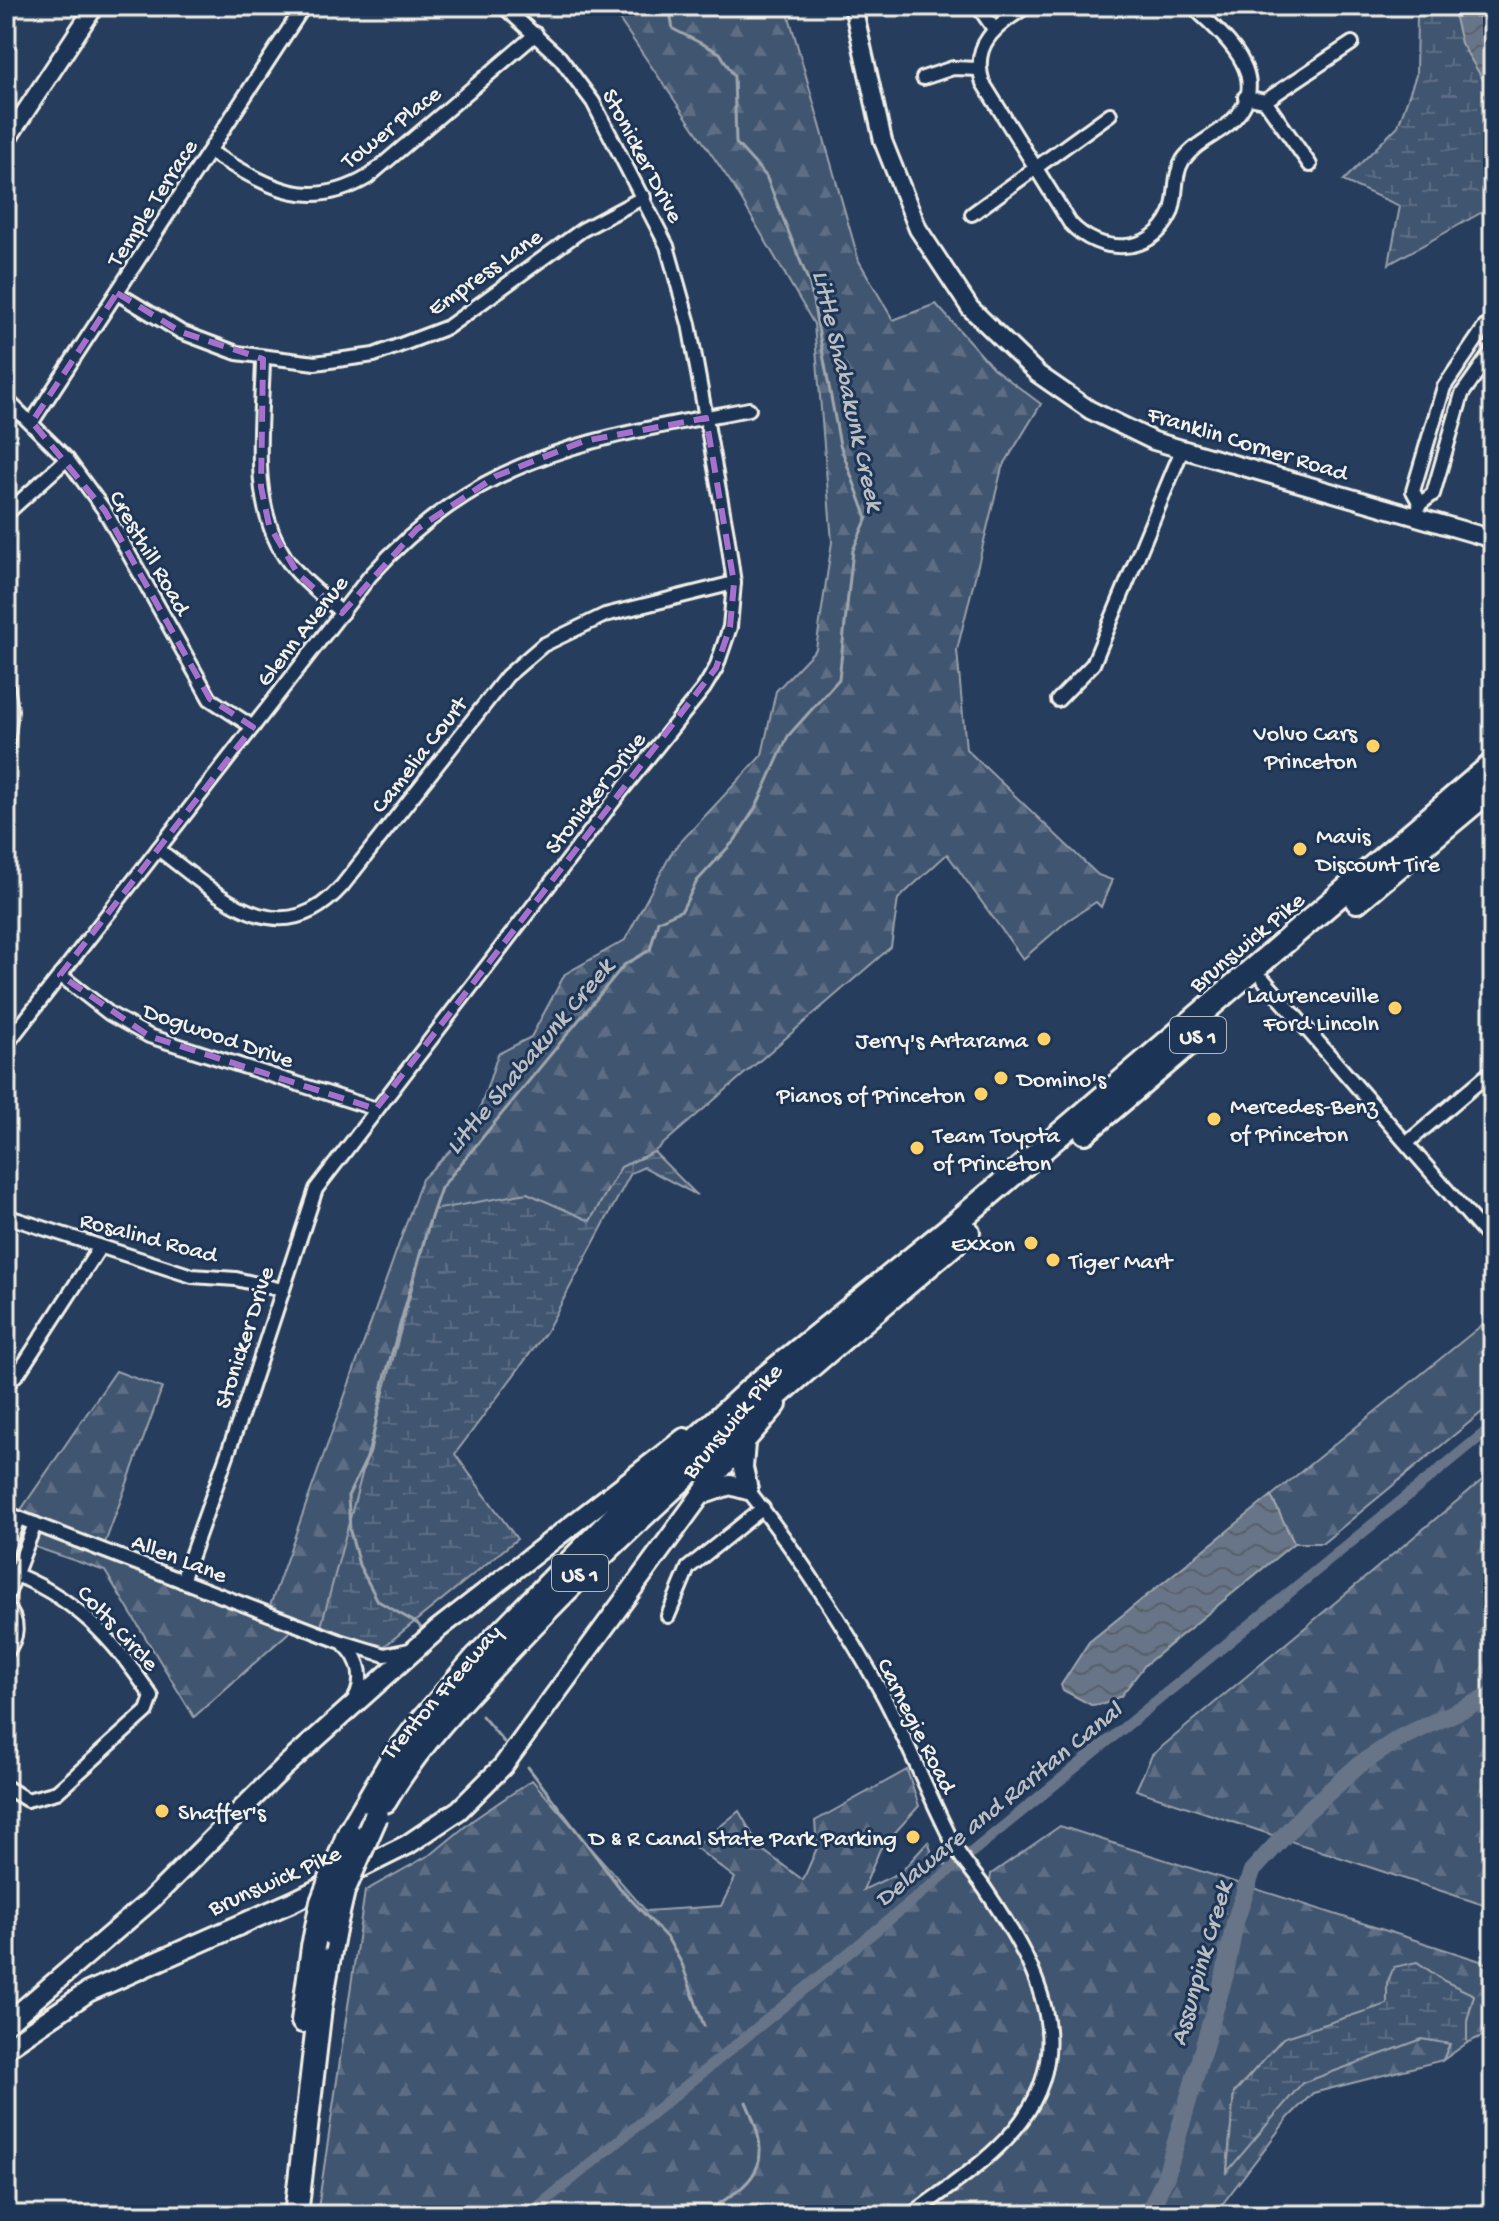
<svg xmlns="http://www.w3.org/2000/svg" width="1499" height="2221" font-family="'Gochi Hand',sans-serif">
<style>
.forest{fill:url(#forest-firs);stroke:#9aa2ac;stroke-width:2}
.wetland{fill:url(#wetland-marsh);stroke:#9aa2ac;stroke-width:2}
.water{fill:url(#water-waves);stroke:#9fa7ae;stroke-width:2}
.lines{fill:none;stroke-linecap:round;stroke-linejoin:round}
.stream{stroke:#9fa7ae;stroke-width:3}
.canal{stroke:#677588;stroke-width:11}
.river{stroke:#677588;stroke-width:18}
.street-casing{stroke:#f4f1e8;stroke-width:18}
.secondary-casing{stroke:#f4f1e8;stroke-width:22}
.primary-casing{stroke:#f4f1e8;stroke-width:24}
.highway-casing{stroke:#f4f1e8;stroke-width:28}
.street{stroke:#1d3557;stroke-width:12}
.secondary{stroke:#1d3557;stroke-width:16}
.primary{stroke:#1d3557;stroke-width:18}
.highway{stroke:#1d3557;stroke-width:22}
.highway-bridge-casing{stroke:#f4f1e8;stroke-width:28;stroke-linecap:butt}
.highway-bridge{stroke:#1d3557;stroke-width:22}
.marked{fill:none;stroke:#a571cd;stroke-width:6;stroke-dasharray:16 10;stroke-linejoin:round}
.poi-dot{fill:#ffd166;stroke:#1d3557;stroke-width:3}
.labels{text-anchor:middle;stroke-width:6;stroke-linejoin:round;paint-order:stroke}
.shield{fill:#1d3557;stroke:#b4b9bc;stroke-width:2}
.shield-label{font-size:22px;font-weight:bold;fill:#f4f1e8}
.street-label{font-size:24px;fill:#f4f1e8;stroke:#1d3557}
.poi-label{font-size:24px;fill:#f4f1e8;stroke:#1d3557;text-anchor:end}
.water-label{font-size:26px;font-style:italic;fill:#bcbfc2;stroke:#1d3557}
</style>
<defs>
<pattern id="forest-firs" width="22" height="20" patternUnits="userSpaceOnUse" patternTransform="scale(2)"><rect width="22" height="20" fill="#40546f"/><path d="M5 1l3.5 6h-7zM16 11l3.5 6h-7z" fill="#5c6d84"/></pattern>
<pattern id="wetland-marsh" width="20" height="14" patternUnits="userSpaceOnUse" patternTransform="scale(2)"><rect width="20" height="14" fill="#40546f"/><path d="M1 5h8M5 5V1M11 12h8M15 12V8" fill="none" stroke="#5c6d84"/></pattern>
<pattern id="water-waves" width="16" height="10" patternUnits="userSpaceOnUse" patternTransform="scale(2)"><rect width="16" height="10" fill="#677588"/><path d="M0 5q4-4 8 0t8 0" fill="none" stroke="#585e67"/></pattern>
</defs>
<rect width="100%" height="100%" fill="#263d5d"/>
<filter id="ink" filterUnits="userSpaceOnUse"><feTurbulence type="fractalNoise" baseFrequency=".0125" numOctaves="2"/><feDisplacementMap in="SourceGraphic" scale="16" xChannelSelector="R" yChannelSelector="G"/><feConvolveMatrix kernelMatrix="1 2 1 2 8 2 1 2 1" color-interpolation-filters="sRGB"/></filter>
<g filter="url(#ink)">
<g class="forest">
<path d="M610,6H786L859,261L893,320L936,304L993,368L1041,404L1002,468L957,650L966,749L1098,875L1112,880L1101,907L1096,902L1067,921L1023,959L947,854L898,899L891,947L654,1152L621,1167L590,1221L527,1193L344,1551L319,1634L296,1626L194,1717L105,1571L6,1537V1517L14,1520L116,1371L162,1388L101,1554L266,1617L422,1179L474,1127L498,1054L531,1037L565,974L625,940L673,850L762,755L776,691L816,649L832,542L814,324L734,187Z"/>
<path d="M1493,1316V1403L1323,1543H1294L1271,1496Z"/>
<path d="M1493,1471V1908L1136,1790L1152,1755Z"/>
<path d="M907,1770L919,1806L880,1849L863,1890L901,1872L928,1842L935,1861L990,1881L991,1874L1060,1826L1493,1965V2031L1467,2043V2021L1474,1995L1444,1981L1417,1962L1387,1983L1388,2004L1283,2038L1234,2093L1227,2170L1302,2083L1422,2039L1450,2043L1443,2060L1313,2093L1289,2117L1214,2215H317L365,1891L433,1853L473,1820L532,1780L646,1911L721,1906L735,1878L695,1847L739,1811L760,1848L803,1880L817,1848L815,1821Z"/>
</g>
<g class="wetland">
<path d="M1434,6H1493V206L1389,264L1400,206L1343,181L1398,126L1416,75L1417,16Z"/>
<path d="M654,1152L697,1195L644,1167L631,1173L546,1332L455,1454L517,1539L371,1657L319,1634L433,1210L527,1193L590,1221L621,1167Z"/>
<path d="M1417,1962L1444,1981L1474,1995L1467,2021V2043L1443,2060L1450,2044L1422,2039L1302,2083L1227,2172L1234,2093L1283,2038L1387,2004V1983L1394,1967Z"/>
</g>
<g class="water">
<path d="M1462,6H1493V96L1461,43L1455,18Z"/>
<path d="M1271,1496L1294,1543L1145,1665L1121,1696L1104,1704L1091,1705L1063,1690L1061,1685L1089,1642Z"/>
</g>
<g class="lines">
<g class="stream">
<path d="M423,1631L418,1624L378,1601L359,1565L350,1531L348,1496L370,1452L384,1381L429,1223L441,1188L624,965L650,950L658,921L682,910L697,881L735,840L757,805L788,736L839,679L853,550L867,518L840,445L810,285L766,176L736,143L734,76L720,53L673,29L669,6"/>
<path d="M482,1716L504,1742"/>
<path d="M528,1767L620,1888L668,1939L682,1964L704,2026"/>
<path d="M700,2215C757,2182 776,2167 746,2102"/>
</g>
<path class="canal" d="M528,2215L1493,1426"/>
<path class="river" d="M1142,2215L1152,2206L1166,2176L1225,1974L1235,1922L1252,1871L1306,1812L1359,1765L1400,1738L1493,1695"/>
<defs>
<g id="street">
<path d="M978,6L994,29"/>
<path d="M1027,6C997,26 970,43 983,83L1070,223C1099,255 1152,256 1171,213C1178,195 1173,176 1183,160C1195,143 1217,135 1231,122C1277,78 1223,35 1192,6"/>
<path d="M923,78L953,68L979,69"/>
<path d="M1245,97L1265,101L1352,43"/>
<path d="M1265,101L1310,165"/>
<path d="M210,152C265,184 306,214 368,177L536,34"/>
<path d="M972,214L1110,114"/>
<path d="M117,293L181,332L237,353L315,363L374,355L448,327L582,230L644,197"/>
<path d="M263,359C262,422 248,501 285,557C300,579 322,595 342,613"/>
<path d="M6,399L67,459L105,511L210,699L253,727"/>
<path d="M32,422L304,6"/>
<path d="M1420,504L1413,491L1444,387L1485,327L1493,322"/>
<path d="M1418,511L1420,504L1433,494L1462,394L1493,350"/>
<path d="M6,514L67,459"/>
<path d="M6,680L11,710L6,754"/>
<path d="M1058,700L1093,664L1182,450"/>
<path d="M158,849C215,891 277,959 342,886L507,676L543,645L605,615L734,583"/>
<path d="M60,975L110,1014L149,1036L376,1109"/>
<path d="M1264,980L1493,1243"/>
<path d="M6,1045L370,576C483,452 593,439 749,409"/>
<path d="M1407,1143L1493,1070"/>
<path d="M6,1216L192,1276L236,1279L282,1290"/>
<path d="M6,1385L19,1372L100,1247"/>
<path d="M748,1490C796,1551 847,1629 884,1697C909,1745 929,1796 954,1845C962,1861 975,1874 985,1889C1018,1938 1057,2001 1047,2061C1036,2134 965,2174 911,2215"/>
<path d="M6,1513L339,1641L385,1655L410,1650"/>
<path d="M6,1552L18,1518"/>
<path d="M6,1571C73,1595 113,1638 152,1697L147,1711L57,1792L27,1800L6,1787"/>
<path d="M182,1581L246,1402L316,1189L619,794L704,688L716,668L730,627L734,583L727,534L689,324L667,246L593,102L560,58L503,6"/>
<path d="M6,1599L35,1524"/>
<path d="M6,1606C20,1621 18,1638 6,1653"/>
<path d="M668,1616L688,1568L763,1508"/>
<path d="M345,1645C361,1660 365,1681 354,1700"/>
</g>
<g id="secondary">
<path d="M853,6L883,141L918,229L970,308L1038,374L1090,410L1154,441L1493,539"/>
<path d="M6,141L95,6"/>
</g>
<g id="primary">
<path d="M701,1495L730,1485L748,1490L743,1468L745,1443"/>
<path d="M6,2024L151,1900L284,1767L438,1629L684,1438"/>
<path d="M6,2048L88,1992L294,1901L407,1845L459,1810L503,1766L711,1481L777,1405"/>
</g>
<g id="highway">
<path d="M1357,901L1493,787"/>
<path d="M1085,1132L1193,1040"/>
<path d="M385,1801C419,1742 469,1692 515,1643C655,1494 813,1364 968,1232"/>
<path d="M349,1833L390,1763L422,1721L476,1658L641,1490L751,1389L956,1223L1493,764"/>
<path d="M303,2021L313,1947"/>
<path d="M296,2215L320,2007L333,1934"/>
</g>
</defs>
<use href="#street" class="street-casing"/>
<use href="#secondary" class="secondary-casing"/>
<use href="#primary" class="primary-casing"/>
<use href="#highway" class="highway-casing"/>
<use href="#street" class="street"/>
<use href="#secondary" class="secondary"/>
<use href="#primary" class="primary"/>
<use href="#highway" class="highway"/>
<defs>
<g id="highway-bridge">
<path d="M333,1934L343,1891L376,1816"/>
<path d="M313,1947L322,1902L349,1833"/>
</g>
</defs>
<use href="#highway-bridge" class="highway-bridge-casing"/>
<use href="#highway-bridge" class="highway-bridge"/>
</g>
</g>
<path class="marked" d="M117,293L181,332L263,359L261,487L269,525L298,574L342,613L417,529L496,476L584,441L706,418L734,583L730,627L716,668L376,1109L149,1036L60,975L253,727L210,699L105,511L32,422Z"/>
<g class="poi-dot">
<circle cx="1373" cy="746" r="8"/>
<circle cx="1300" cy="849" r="8"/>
<circle cx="1395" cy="1008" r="8"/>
<circle cx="1044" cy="1039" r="8"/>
<circle cx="1001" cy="1078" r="8"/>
<circle cx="981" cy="1094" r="8"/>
<circle cx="1214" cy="1119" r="8"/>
<circle cx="917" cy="1148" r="8"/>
<circle cx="1031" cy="1243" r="8"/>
<circle cx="1053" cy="1260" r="8"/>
<circle cx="162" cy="1811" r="8"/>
<circle cx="913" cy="1837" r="8"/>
</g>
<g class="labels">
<g class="shield">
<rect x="1170" y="1017" width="56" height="36" rx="6"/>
<rect x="552" y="1555" width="56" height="36" rx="6"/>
</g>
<g class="shield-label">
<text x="1198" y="1043">US 1</text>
<text x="580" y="1581">US 1</text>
</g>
<g class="street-label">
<text transform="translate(390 126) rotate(-38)" y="8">Tower Place</text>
<text transform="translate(644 155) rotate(62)" y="8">Stonicker Drive</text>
<text transform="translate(151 202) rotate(-57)" y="8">Temple Terrace</text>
<text transform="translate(484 271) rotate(-35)" y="8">Empress Lane</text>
<text transform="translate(1248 442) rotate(17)" y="8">Franklin Corner Road</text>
<text transform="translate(151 552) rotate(60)" y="8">Cresthill Road</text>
<text transform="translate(301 630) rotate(-52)" y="8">Glenn Avenue</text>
<text transform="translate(418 754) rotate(-52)" y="8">Camelia Court</text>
<text transform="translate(594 792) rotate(-52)" y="8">Stonicker Drive</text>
<text transform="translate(1246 941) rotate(-40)" y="8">Brunswick Pike</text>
<text transform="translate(219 1034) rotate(19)" y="8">Dogwood Drive</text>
<text transform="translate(149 1236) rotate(15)" y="8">Rosalind Road</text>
<text transform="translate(243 1337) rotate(-72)" y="8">Stonicker Drive</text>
<text transform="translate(731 1420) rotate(-50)" y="8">Brunswick Pike</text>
<text transform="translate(180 1557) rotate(21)" y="8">Allen Lane</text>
<text transform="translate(119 1627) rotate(47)" y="8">Colts Circle</text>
<text transform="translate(440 1691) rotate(-49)" y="8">Trenton Freeway</text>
<text transform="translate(918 1725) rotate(63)" y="8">Carnegie Road</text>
<text transform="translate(274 1879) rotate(-24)" y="8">Brunswick Pike</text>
</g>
<g class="poi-label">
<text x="1357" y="740">Volvo Cars<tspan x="1357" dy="28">Princeton</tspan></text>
<text x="1316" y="843" text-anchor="start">Mavis<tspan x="1316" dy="28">Discount Tire</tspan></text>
<text x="1379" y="1002">Lawrenceville<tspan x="1379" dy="28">Ford Lincoln</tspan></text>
<text x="1028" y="1047">Jerry's Artarama</text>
<text x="1017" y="1086" text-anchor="start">Domino's</text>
<text x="965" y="1102">Pianos of Princeton</text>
<text x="1230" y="1113" text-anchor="start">Mercedes-Benz<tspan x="1230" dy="28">of Princeton</tspan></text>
<text x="933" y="1142" text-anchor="start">Team Toyota<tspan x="933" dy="28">of Princeton</tspan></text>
<text x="1015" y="1251">Exxon</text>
<text x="1069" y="1268" text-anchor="start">Tiger Mart</text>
<text x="178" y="1819" text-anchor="start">Shaffer's</text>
<text x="897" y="1845">D &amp; R Canal State Park Parking</text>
</g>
<g class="water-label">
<text transform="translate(850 390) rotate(77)" y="9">Little Shabakunk Creek</text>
<text transform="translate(528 1055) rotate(-50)" y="9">Little Shabakunk Creek</text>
<text transform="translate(997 1803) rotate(-39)" y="9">Delaware and Raritan Canal</text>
<text transform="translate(1199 1963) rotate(-74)" y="9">Assunpink Creek</text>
</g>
</g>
<rect width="1499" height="2221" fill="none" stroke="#1d3557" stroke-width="32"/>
<rect x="16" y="16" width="1467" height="2189" fill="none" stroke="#f4f1e8" stroke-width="3" filter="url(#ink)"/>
</svg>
